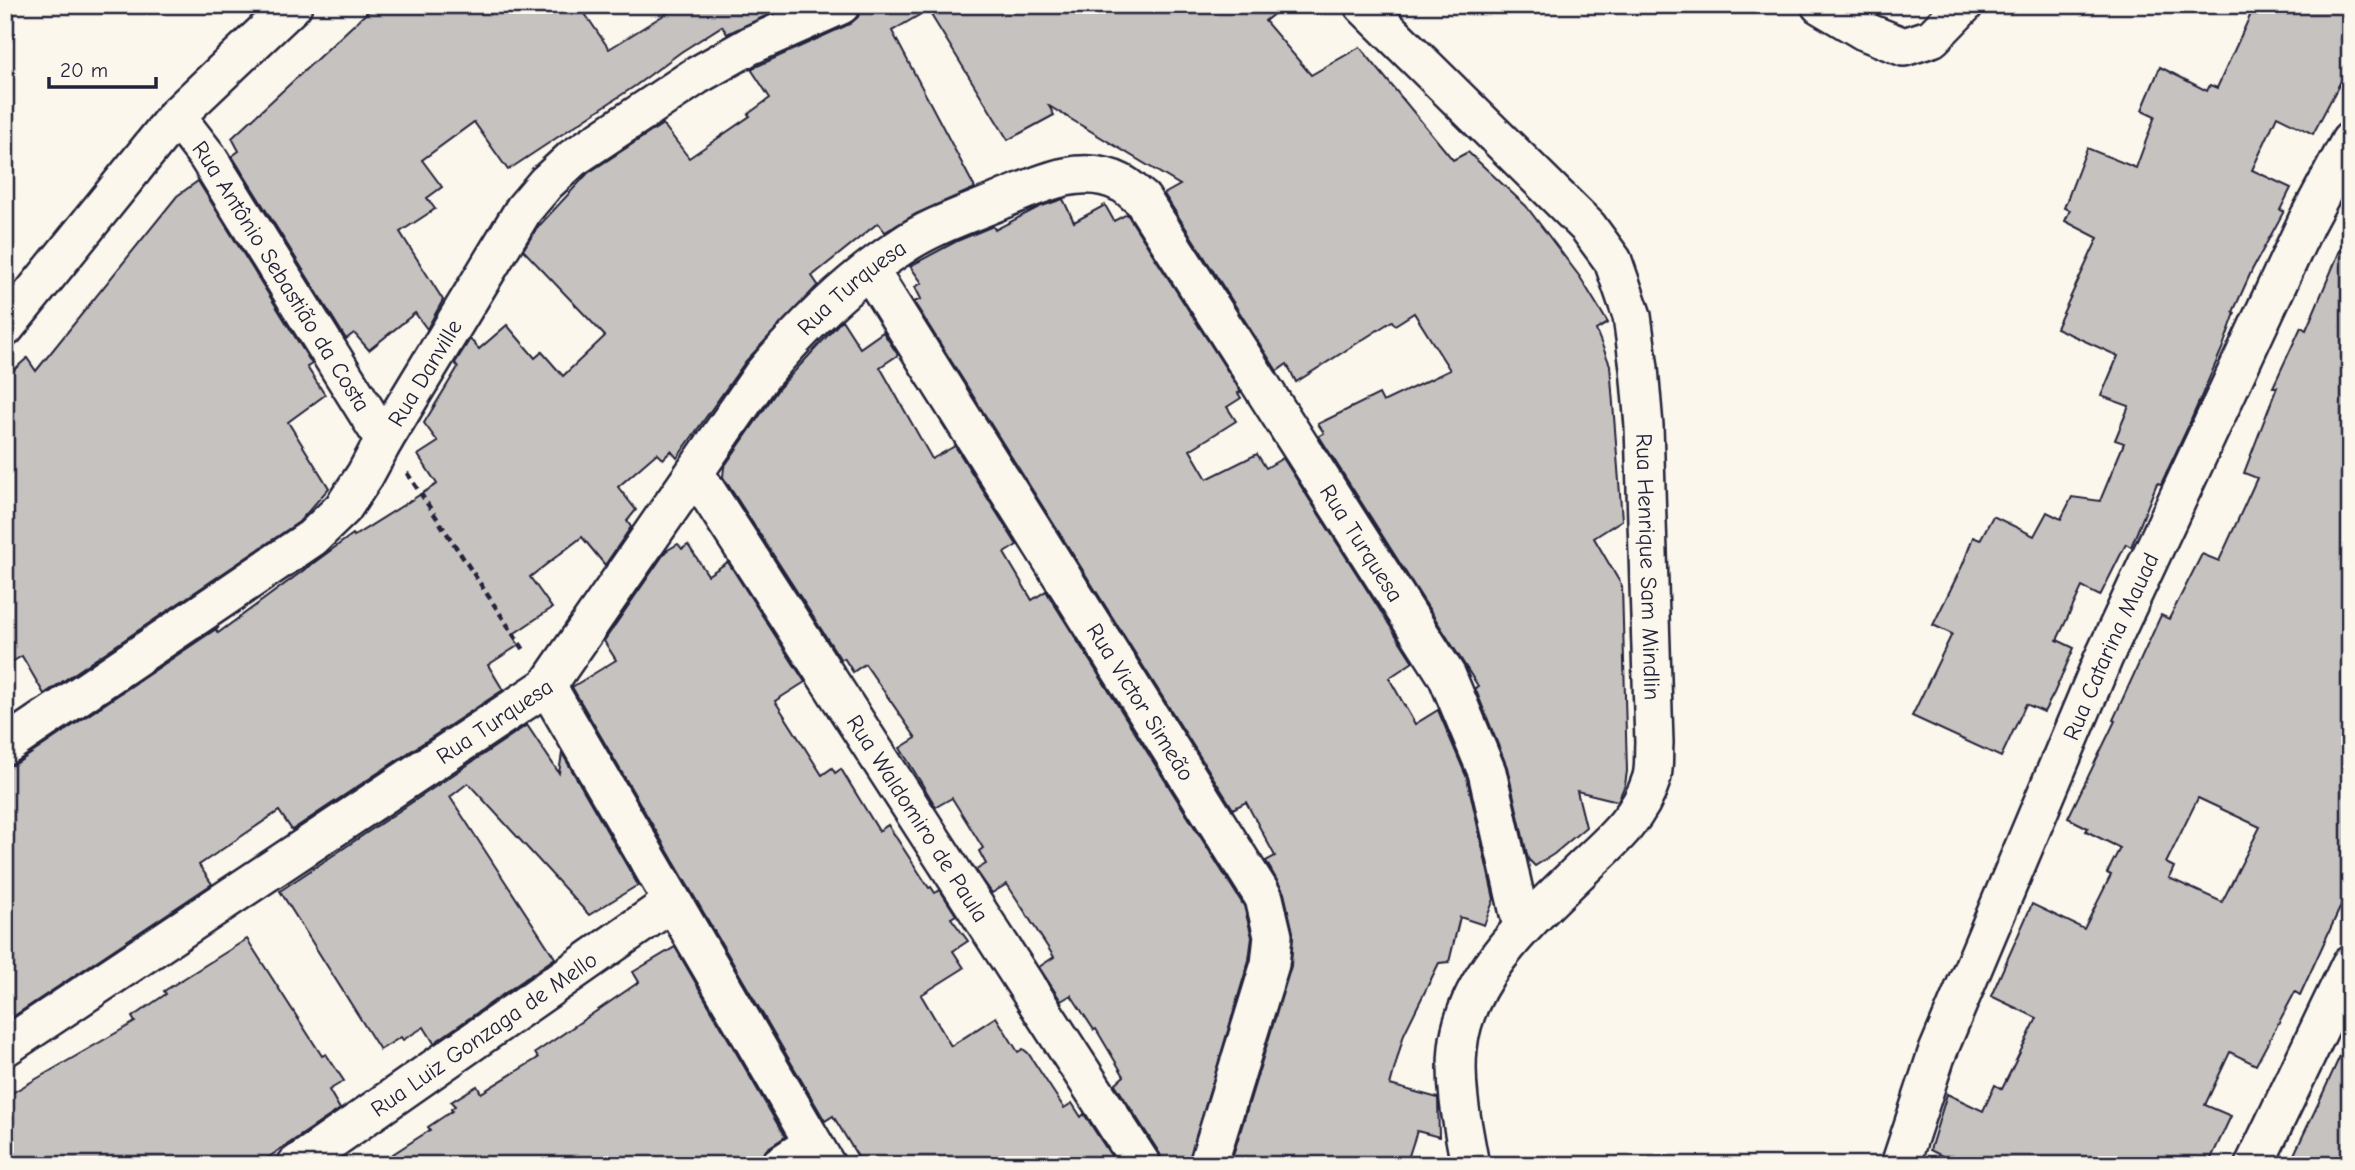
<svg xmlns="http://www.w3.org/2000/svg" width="2355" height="1170" font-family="'Comic Neue',sans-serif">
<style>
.building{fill:#c6c2c0;stroke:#22223b;stroke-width:2;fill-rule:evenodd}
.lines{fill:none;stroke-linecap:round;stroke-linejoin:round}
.minor-casing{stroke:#22223b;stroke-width:42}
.path{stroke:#22223b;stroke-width:4.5;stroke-dasharray:7 5;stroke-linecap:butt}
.minor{stroke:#fbf7ec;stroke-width:37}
.labels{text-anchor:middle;stroke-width:6;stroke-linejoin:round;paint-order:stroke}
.street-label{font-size:23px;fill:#22223b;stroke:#fbf7ec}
</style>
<rect width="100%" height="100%" fill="#fbf7ec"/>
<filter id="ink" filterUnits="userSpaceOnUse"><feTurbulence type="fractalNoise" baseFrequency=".0143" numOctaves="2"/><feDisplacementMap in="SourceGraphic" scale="14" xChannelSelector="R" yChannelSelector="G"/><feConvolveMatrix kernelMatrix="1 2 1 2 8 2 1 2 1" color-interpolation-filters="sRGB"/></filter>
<g filter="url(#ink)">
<g class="building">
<path d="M375,5H579L609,49L680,5H789L727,34L722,26L681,52L635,86L508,170L474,122L422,160L442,187L427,198L435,209L400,232L443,300L427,329L415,313L369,350L354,333L346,339L232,156L239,151L232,138Z"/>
<path d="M862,5H1285L1265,21L1311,75L1360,47L1453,160L1468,152L1526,206L1580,277L1608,323L1596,330L1610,365L1622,520L1594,538L1622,586L1627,771L1625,785L1618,801L1577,791L1586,827L1554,854L1535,866L1528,859L1507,767L1475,688L1478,686L1319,436L1324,433L1318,424L1379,394L1383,402L1450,370L1414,313L1395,325L1392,321L1296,382L1287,364L1277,371L1164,194L1180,185L1049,106L1054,115L1008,140L928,10L892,31L975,188L916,214L885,232L878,223L812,276L818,285L746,361L677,458L671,451L663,459L657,453L618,487L636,510L627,521L631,527L605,565L582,537L530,577L552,608L512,635L519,645L488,665L503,690L292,830L279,811L199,865L212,884L5,1022V767L17,763L219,627L216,630L218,633L353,534L354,536L437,484L418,455L438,442L424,423L458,367L455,363L470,339L479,349L507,325L535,358L542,352L563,376L605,336L523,250L537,228L588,173L663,124L689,158L750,116L748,114L770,98L751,69L850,24L858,17Z"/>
<path d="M2255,5H2350V64L2313,134L2277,116L2252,170L2291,188L2280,210L2284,211L2252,270L2233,312L2235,313L2222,349L2188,427L2161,484L2157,483L2131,547L2126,544L2100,596L2082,587L2057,640L2074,648L2054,693L2044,712L2026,704L2001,757L1912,716L1952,634L1933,625L1963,564L1973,537L1980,540L1993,516L2034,536L2047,512L2061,519L2072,497L2100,501L2124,443L2115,440L2129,406L2101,396L2118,356L2056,328L2098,238L2065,221L2070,210L2064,208L2087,148L2136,168L2155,116L2142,110L2160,67L2207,91L2210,85L2217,88Z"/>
<path d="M198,181L312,364L307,367L325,395L288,422L329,488L299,522L44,694L22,656L5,666V378L27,358L36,371L177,196Z"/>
<path d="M1063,199L1074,222L1105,205L1114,221L1127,214L1241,392L1238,393L1241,398L1227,407L1236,421L1190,450L1207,479L1257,454L1266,468L1283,458L1413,662L1389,678L1415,724L1438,710L1467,778L1494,899L1484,925L1460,917L1449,962L1439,963L1404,1034L1390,1085L1438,1098L1439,1137L1417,1131L1406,1165H1230L1291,966L1293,932L1284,893L1266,861L1275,856L1246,802L1233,809L914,302L921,299L915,287L922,283L910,266L957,241L993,226L995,230L1039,207Z"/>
<path d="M2350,227V882L2339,910L2300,995L2295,992L2256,1065L2230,1052L2205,1105L2231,1116L2208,1165H1960L1930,1150L1947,1094L1983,1111L1995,1085L2002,1089L2037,1018L1991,996L2032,904L2084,929L2111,875L2107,873L2120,848L2086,831L2088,828L2068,818L2115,721L2113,720L2161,615L2169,619L2202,554L2219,561L2257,478L2244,473L2277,387H2273L2301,327L2306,330ZM2198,798L2260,827L2222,902L2169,878L2174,867L2166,863Z"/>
<path d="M842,320L860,348L883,332L898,355L880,367L932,459L955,446L1017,545L1004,553L1032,600L1046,591L1244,906L1252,937L1249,960L1188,1165H1163L1160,1154L1115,1084L1124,1076L1096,1029L1094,1030L1071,995L1061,1001L1039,967L1054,957L1007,884L992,893L976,870L986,864L979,851L983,848L952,798L936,807L900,748L916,738L865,664L853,672L844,658L841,660L723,477L724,467L779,388Z"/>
<path d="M678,544L682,549L688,545L708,575L728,562L805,682L775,701L822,775L832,768L835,773L841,769L879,831L888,825L929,888L931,887L935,893L940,890L956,915L951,918L968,941L953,951L964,968L921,995L951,1046L996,1017L1018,1052L1023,1049L1028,1053L1064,1108L1072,1103L1081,1117L1084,1114L1117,1165H863L833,1116L825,1121L572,687L616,660L604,641L666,551Z"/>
<path d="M527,725L559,773L562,753L638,885L589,915L468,783L450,797L555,958L434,1043L424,1027L403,1040L401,1037L380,1050L280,891Z"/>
<path d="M247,939L322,1056L326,1054L344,1081L329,1090L340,1109L257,1165H5V1097L135,1022L132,1017L166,994L164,991Z"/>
<path d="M675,947L785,1137L768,1148L762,1155L760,1163L376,1165L430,1130L428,1127L452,1111L451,1109L455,1106L451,1102L477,1086L481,1093L538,1058L535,1053L639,982L633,972Z"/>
<path d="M2350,1034V1165H2289L2318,1104Z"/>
</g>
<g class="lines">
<defs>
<g id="minor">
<path id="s1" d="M1363,5L1588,227L1613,261L1632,316L1639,368L1644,426L1654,743C1653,755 1655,769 1651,780C1640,816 1613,840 1587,864C1537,913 1465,974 1458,1048C1454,1087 1463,1127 1470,1165"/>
<path d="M1820,5L1864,31L1904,47L1932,38L1964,5"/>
<path id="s2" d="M176,116L207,156L384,440"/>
<path id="s3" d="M870,271L1264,898L1273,936L1270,964L1208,1165"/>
<path d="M5,328L176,116L293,5"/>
<path id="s4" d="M695,473L1142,1165"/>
<path d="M547,686L826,1165"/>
<path id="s5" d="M5,746L312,538L343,508L365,475L384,440L524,209L546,183L573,158L696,76L751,45L841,5"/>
<path id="s6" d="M5,1047L547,686L762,375C803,326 848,281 902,246C931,226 966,215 999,201C1036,186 1080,162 1121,183C1128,186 1135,194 1142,199L1447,676L1487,772L1522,927"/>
<path id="s7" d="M296,1165L671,903"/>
<path d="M780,1165L812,1144"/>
<path id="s8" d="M1900,1165L1936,1056L2103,659L2307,221L2350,141"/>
<path d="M2254,1165L2350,965"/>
</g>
</defs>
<use href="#minor" class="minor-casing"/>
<path class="path" d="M407,473L526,653"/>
<use href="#minor" class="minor"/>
</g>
</g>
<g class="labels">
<g class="street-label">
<text dy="8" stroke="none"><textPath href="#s2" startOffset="192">Rua Antônio Sebastião da Costa</textPath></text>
<text dy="8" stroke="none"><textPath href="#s6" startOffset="1155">Rua Turquesa</textPath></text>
<text dy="8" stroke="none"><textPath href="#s5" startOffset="572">Rua Danville</textPath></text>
<text dy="8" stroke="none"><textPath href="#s6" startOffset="1890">Rua Turquesa</textPath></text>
<text dy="8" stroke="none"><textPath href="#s1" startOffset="668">Rua Henrique Sam Mindlin</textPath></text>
<text dy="8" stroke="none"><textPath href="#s8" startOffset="560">Rua Catarina Mauad</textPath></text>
<text dy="8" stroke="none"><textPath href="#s3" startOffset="509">Rua Victor Simeão</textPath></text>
<text dy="8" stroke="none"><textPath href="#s6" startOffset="588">Rua Turquesa</textPath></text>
<text dy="8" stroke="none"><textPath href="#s4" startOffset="411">Rua Waldomiro de Paula</textPath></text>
<text dy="8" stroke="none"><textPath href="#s7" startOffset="229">Rua Luiz Gonzaga de Mello</textPath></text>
</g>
</g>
<rect width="2355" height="1170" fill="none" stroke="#fbf7ec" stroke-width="28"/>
<rect x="14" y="14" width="2327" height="1142" fill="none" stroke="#22223b" stroke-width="2.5" filter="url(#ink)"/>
<path d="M49 77v10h107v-10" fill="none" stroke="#22223b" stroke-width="3.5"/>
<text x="60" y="77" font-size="21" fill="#22223b" stroke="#fbf7ec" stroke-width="5" paint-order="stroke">20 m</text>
</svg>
